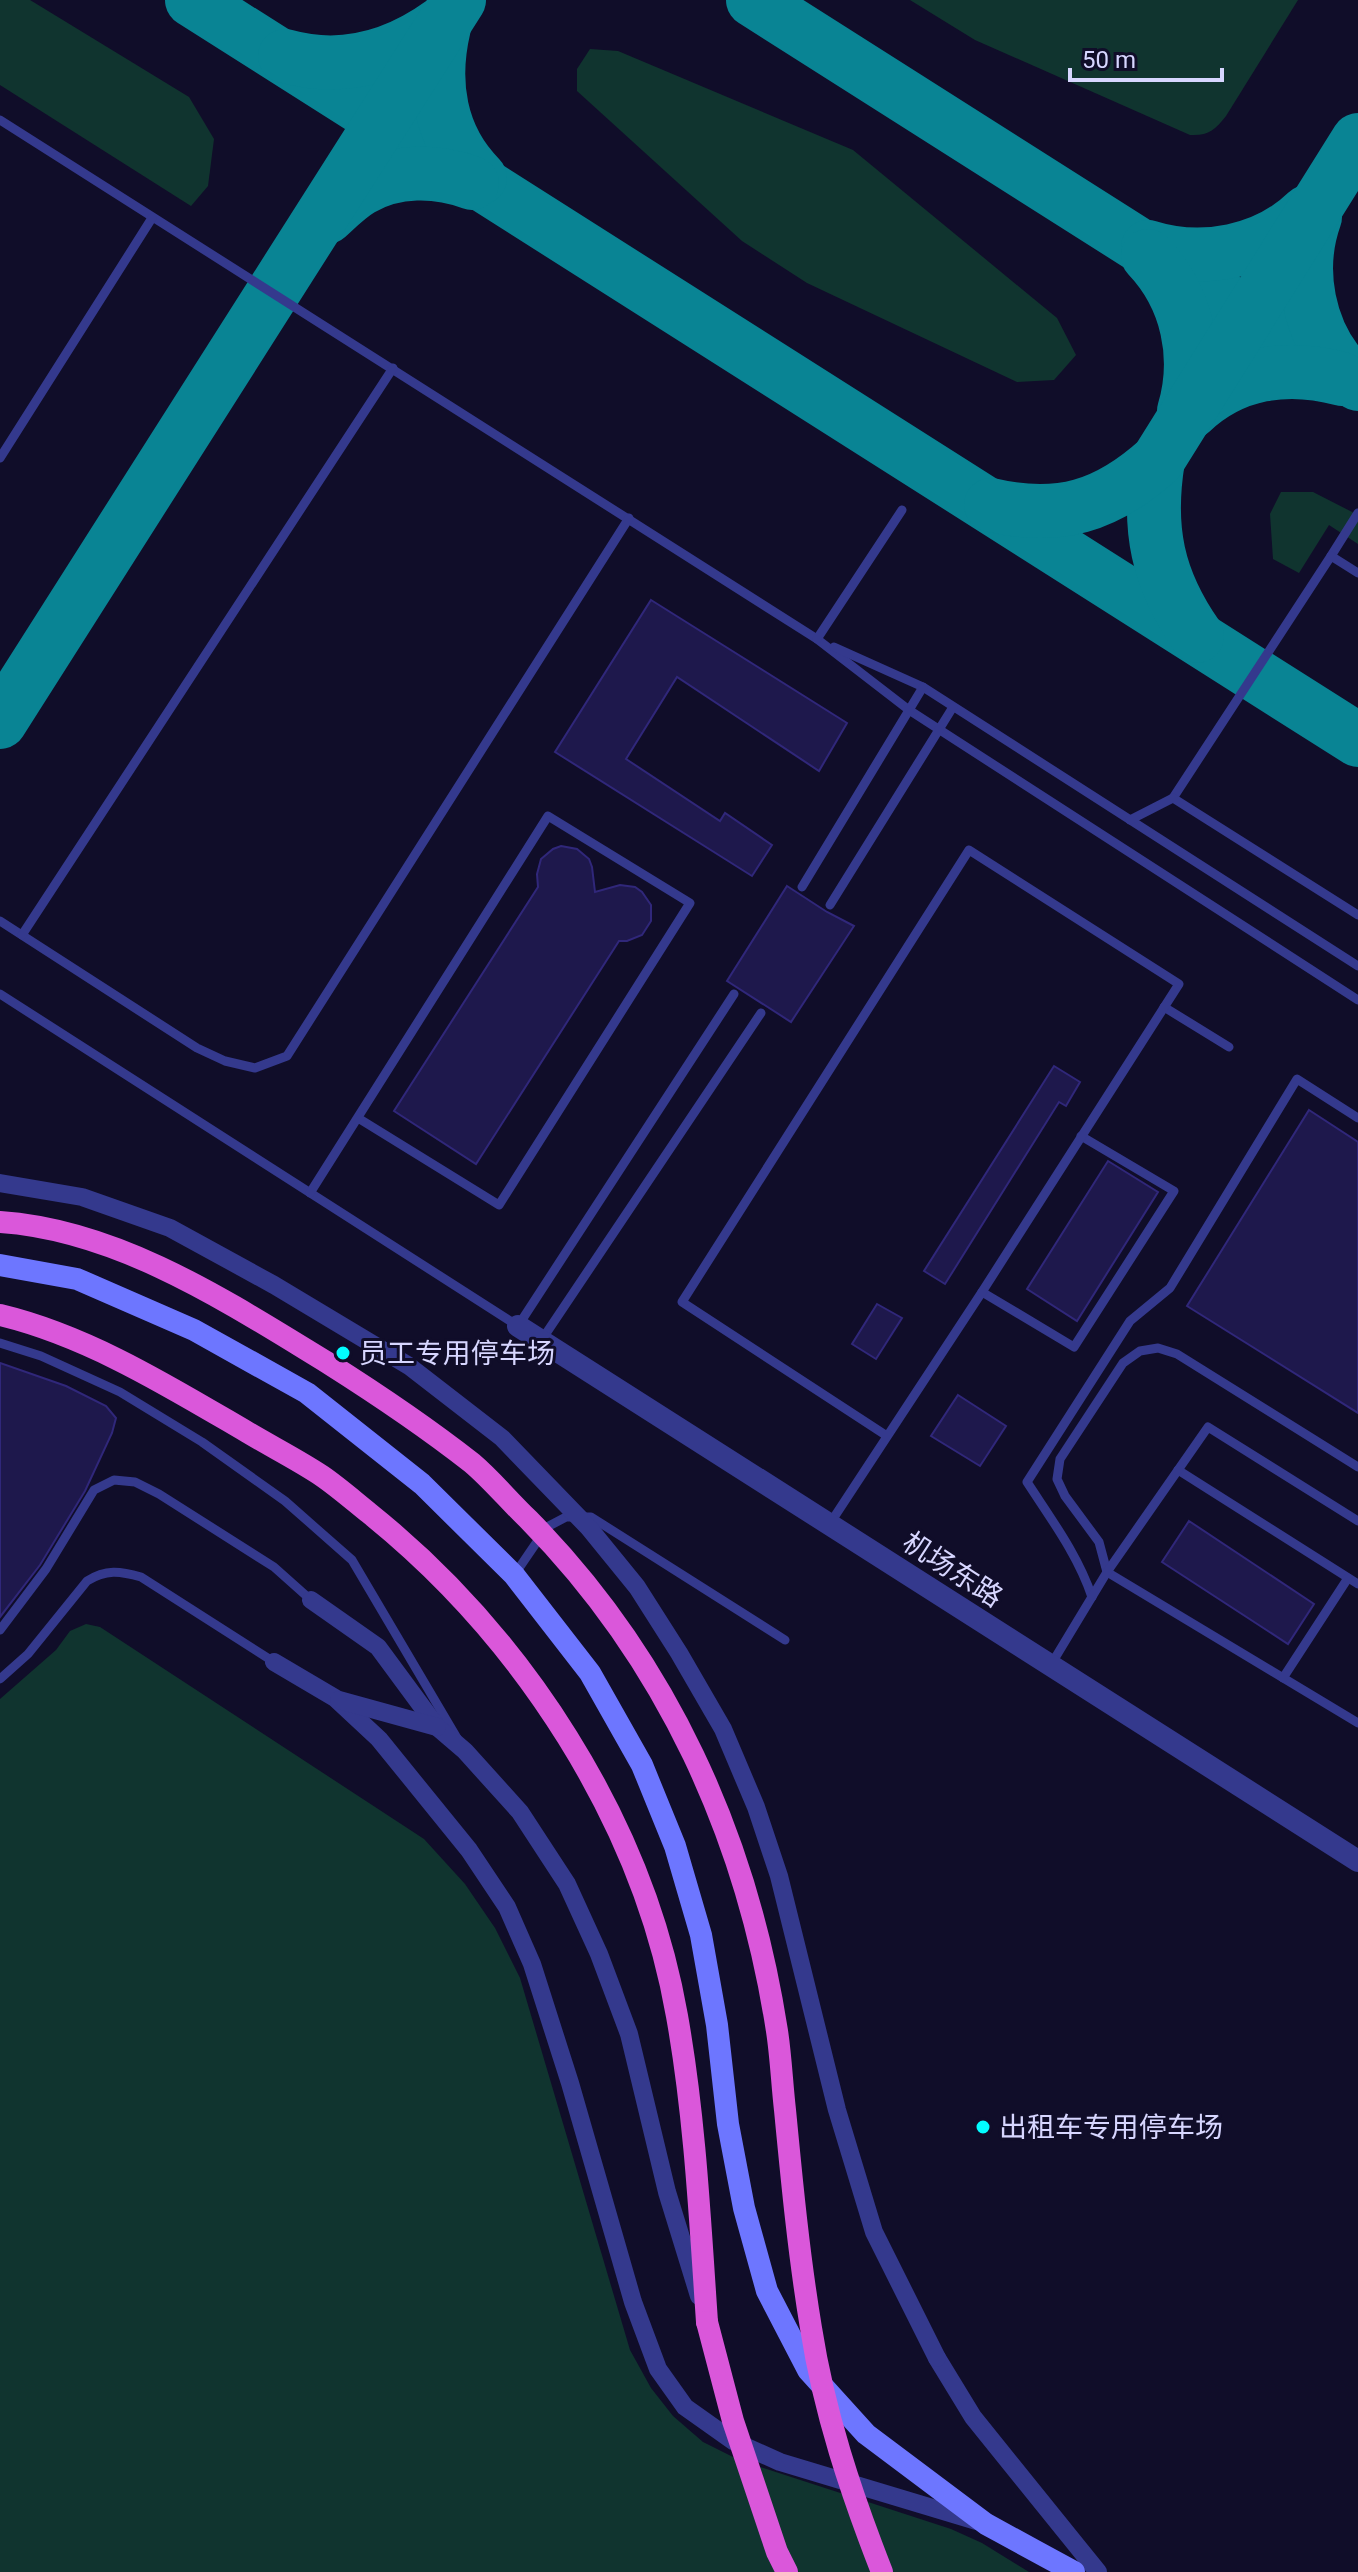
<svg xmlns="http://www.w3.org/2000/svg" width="1358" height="2572" font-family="Roboto,'Noto Sans SC',sans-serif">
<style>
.green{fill:#10342f}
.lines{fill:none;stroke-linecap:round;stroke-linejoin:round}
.taxiway{stroke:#098494;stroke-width:54}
.building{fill:#1e184c;stroke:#30277a;stroke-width:2}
.service{stroke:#34398d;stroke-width:9}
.minor{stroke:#34398d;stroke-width:18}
.tertiary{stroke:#34398d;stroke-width:22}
.secondary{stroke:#6d76ff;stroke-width:22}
.trunk{stroke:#da57da;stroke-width:22}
.minor-bridge{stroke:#34398d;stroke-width:18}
.trunk-bridge{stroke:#da57da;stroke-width:22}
.poi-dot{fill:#02fcff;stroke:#100d29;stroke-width:3}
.labels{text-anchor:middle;stroke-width:6;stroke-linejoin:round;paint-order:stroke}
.poi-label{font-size:28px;fill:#d7d6ff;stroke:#100d29;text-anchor:start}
.street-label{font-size:28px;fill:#d7d6ff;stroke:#100d29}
</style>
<rect width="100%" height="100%" fill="#100d29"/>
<g class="green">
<path d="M0,0H30L189,97L214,139L208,186L191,206L0,85Z"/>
<path d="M910,0H1298L1226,116C1215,130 1208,136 1190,135L975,40Z"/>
<path d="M590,49L618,51L853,150L1057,318L1076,355L1054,380L1017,382L807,283L742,241L577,91V69Z"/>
<path d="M1281,492H1313L1358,515V544L1329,525L1299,573L1273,559L1270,514Z"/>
<path d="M86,1624L100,1627L424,1839L465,1884L495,1928L520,1978L630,2350L651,2388L673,2416L703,2442L739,2460L951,2529L982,2543L1029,2572H0V1699L56,1650L70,1631Z"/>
</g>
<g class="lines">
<g class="taxiway">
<path d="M192,0L1358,740"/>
<path d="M753,0L1358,384"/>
<path d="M444,27C431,82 439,137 480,178"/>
<path d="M285,56C342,72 395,57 442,23"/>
<path d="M327,217C338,207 349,196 361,189C395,169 437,170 472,183"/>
<path d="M1315,217C1296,270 1308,332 1346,373"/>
<path d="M1148,247C1202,264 1266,252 1307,212"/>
<path d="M1148,256C1188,298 1200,357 1184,411"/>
<path d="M1191,412C1233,372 1287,364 1342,379"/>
<path d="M1158,460C1147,528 1157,579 1197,636"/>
<path d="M991,505C1059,521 1107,506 1158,460L1358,140"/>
<path d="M0,722L459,0"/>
</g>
</g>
<g class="building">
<path d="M651,600L847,723L819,771L677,677L626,759L720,821L725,813L772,845L752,876L555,752Z"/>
<path d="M561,846L577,849L589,859L592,867L595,892L620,885L635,887L642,892L651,905V921L642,935L627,941H619L476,1164L394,1111L538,887L537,874L541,859L553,849Z"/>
<path d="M787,886L827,912L854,926L791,1022L727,981Z"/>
<path d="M1054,1066L1080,1082L1066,1106L1059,1102L945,1284L924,1271Z"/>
<path d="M1309,1110L1358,1142V1413L1187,1306Z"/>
<path d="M1108,1161L1158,1192L1077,1321L1027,1289Z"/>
<path d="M877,1304L902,1318L876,1359L852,1344Z"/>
<path d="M0,1363L66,1386L106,1406L116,1418L112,1433L85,1491L40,1565L0,1617Z"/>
<path d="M958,1395L1006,1426L980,1466L931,1436Z"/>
<path d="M1189,1521L1314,1604L1288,1644L1162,1562Z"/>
</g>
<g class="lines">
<g class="service">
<path d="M0,120L817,639L909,710L1358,1000"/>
<path d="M0,458L152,218"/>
<path d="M1331,556L1358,513"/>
<path d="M817,639L902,510"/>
<path d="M834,647L923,687L1358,966"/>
<path d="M1173,798L1331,556L1358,573"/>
<path d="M1130,820L1173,798L1358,915"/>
<path d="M802,887L923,687"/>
<path d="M830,905L953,707"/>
<path d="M0,921L197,1048L225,1061L255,1068L287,1056L629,518"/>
<path d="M22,935L393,368"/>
<path d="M0,994L518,1326L734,994"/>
<path d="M1164,1007L1229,1047"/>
<path d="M310,1193L548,816L690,903L499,1205L358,1118"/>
<path d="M982,1292L1074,1347L1174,1191L1081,1136"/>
<path d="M541,1341L761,1013"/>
<path d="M0,1343L41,1356L120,1392L202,1442L285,1501L352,1560L457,1738"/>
<path d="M1358,1467L1177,1354L1158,1348L1140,1351L1123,1363L1060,1459L1057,1479L1065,1496L1099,1542L1107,1572L1358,1723"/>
<path d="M1178,1470L1358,1584"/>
<path d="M829,1525L982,1292L1179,984L969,850L682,1302L887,1436"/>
<path d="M515,1574L547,1527L566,1517H591L785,1640"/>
<path d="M1092,1597C1078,1555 1051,1519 1027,1482L1130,1321L1170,1288L1297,1079L1358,1118"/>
<path d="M0,1630L46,1569L94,1490L114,1480L135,1482L159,1494L274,1567L311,1600"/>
<path d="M1052,1663L1107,1572L1208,1427L1358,1521"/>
<path d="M1283,1678L1348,1578"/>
<path d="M0,1679L28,1654L87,1581C106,1569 120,1571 141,1577L274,1662"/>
</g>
<g class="minor">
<path d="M311,1600L378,1647L437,1727L465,1751L520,1812L567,1884L599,1954L629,2034L667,2192L699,2296"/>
<path d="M274,1662L335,1698L379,1739L469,1850L507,1907L532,1964L570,2083L633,2302L658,2369L685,2407L733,2441L780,2462L976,2521"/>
<path d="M339,1700L437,1727"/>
<path d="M937,2358L973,2417L1098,2572"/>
</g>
<path class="tertiary" d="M518,1326L1358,1861"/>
<path class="secondary" d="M0,1265L77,1279L194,1330L307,1393L422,1484L514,1575L590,1673L642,1765L675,1846L701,1935L717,2025L728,2124L744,2208L767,2291L808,2370L866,2434L986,2524L1074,2572"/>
<path class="trunk" d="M0,1315C88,1336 170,1387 247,1432C272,1447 298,1460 322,1476C338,1487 354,1501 369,1513C522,1636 643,1821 677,2016C695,2117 700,2220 707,2322"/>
<path class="minor-bridge" d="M0,1183L82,1197L170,1228L274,1285L409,1366L502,1438L589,1528L637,1587L679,1653L723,1729L756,1807L779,1876L837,2110L874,2232L937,2358"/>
<g class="trunk-bridge">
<path d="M0,1222C119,1230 228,1302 328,1363C377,1394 426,1427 472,1463C492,1480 509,1501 528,1519C667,1660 747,1837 777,2031C781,2057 782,2084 785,2110C792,2183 799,2256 811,2328C824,2412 851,2493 882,2572"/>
<path d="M707,2322L733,2421L777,2552L787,2572"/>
</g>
</g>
<g class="poi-dot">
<circle cx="343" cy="1353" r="8"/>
<circle cx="983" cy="2127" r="8"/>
</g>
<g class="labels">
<g class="poi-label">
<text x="359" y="1363">员工专用停车场</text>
<text x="999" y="2137">出租车专用停车场</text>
</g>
<g class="street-label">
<text transform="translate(953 1569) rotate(33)" y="10">机场东路</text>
</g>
</g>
<path d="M1070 68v12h152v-12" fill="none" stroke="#d7d6ff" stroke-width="4"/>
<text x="1082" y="68" font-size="24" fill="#d7d6ff" stroke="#100d29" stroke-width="6" paint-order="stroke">50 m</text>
</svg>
